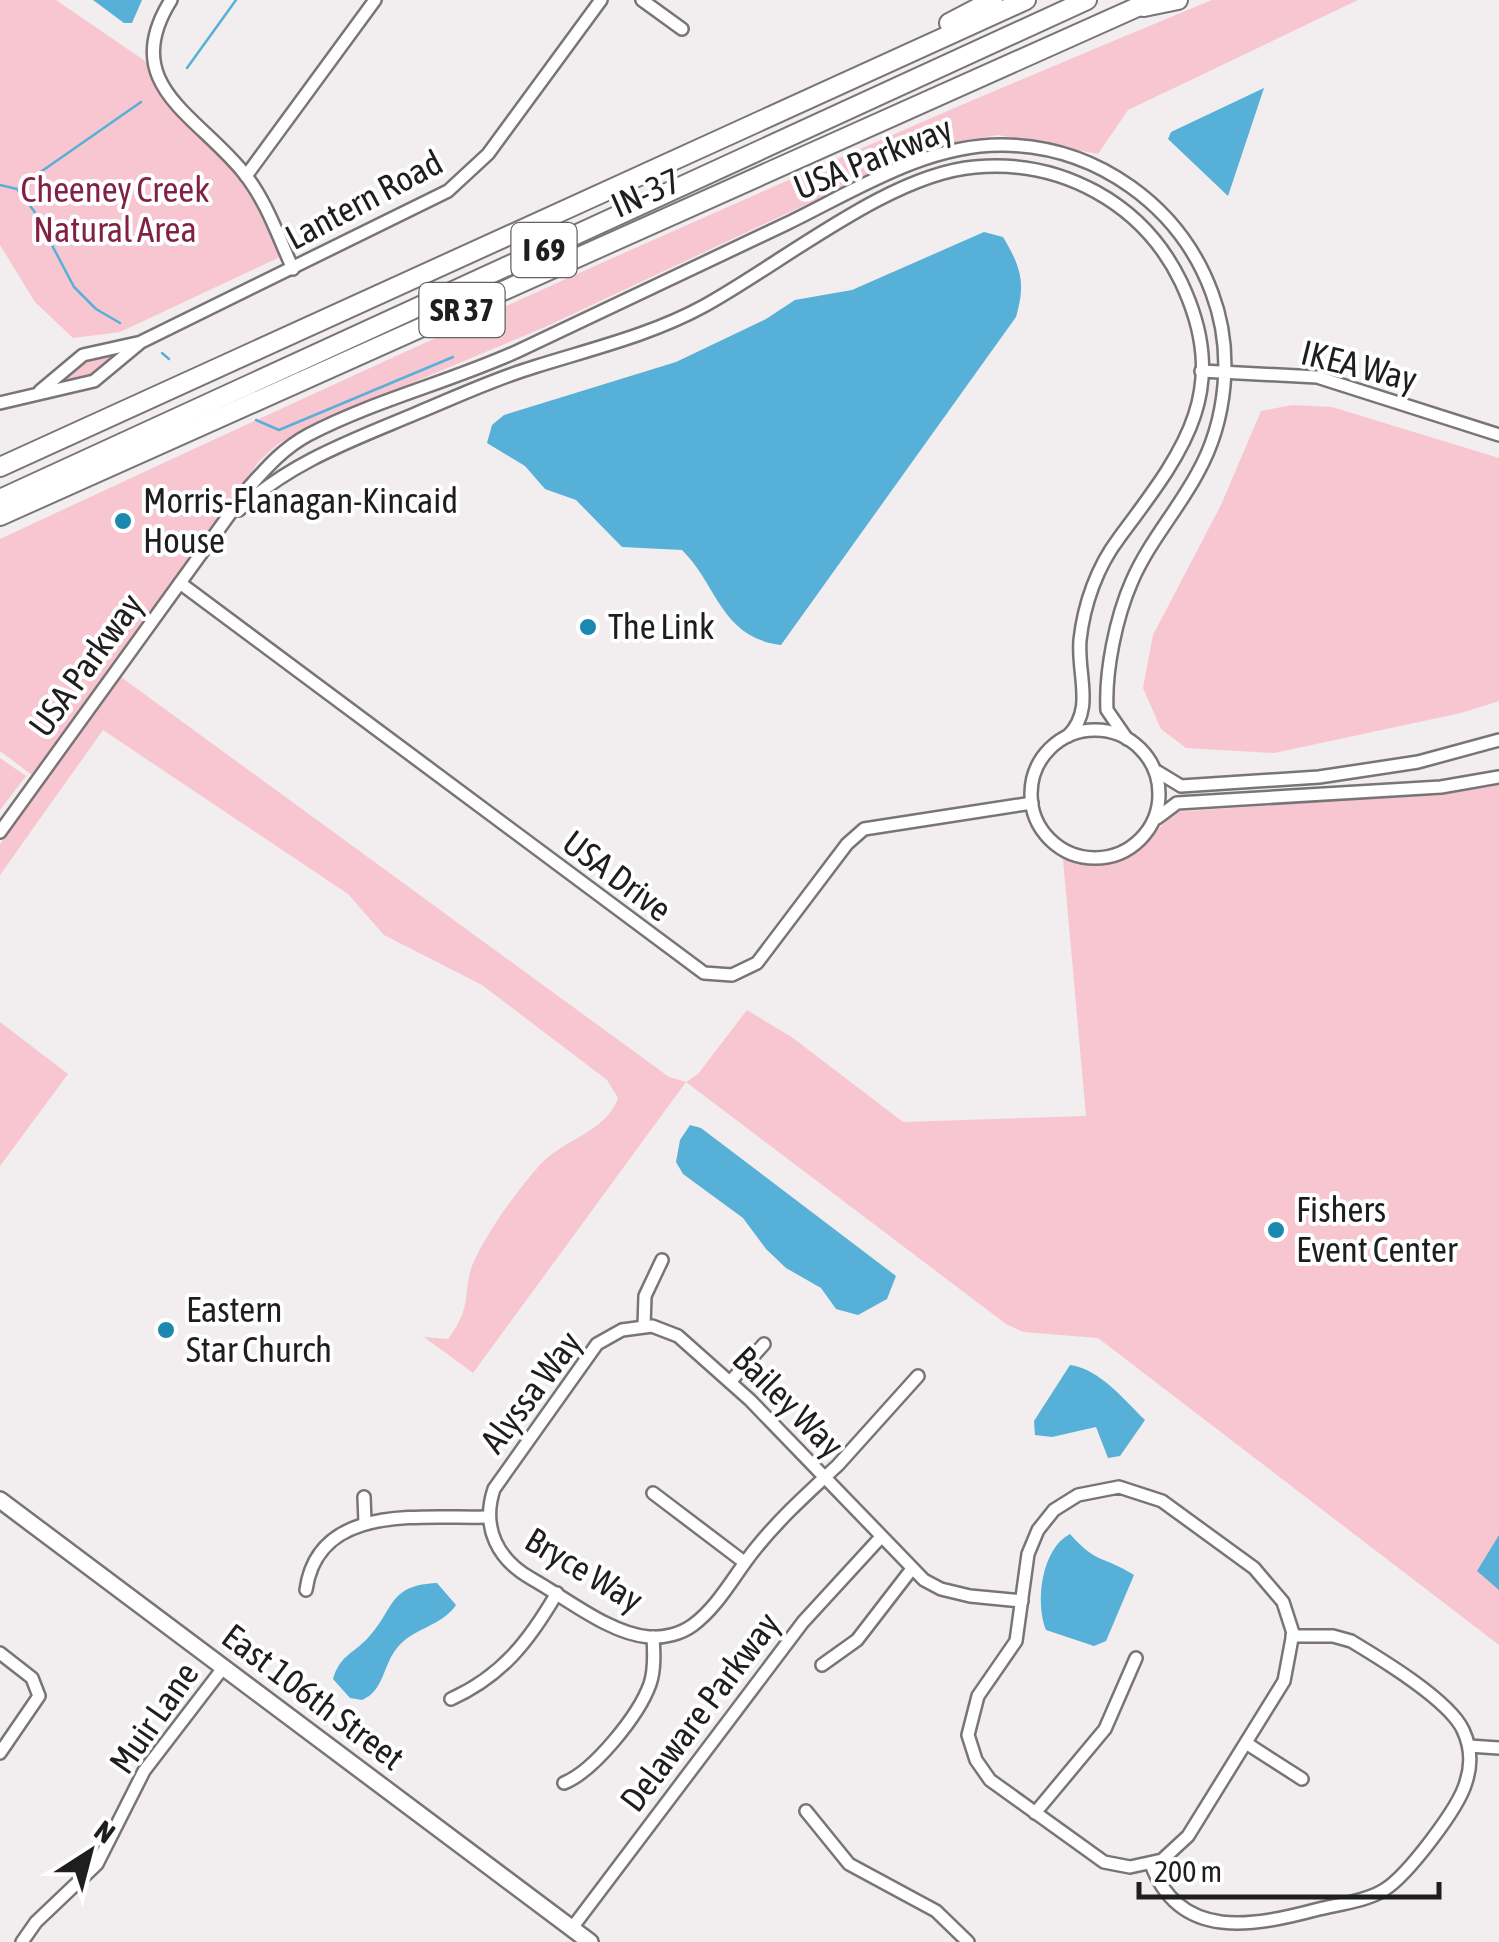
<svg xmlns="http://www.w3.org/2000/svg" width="1499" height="1942" font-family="'Asap Condensed',sans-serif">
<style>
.green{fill:#f8c6d1}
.water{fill:#57b0d7}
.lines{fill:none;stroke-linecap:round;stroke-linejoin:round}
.stream{stroke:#57b0d7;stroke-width:2.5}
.minor-casing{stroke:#797576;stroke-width:16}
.major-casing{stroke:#797576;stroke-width:20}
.highway-casing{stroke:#797576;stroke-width:22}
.minor{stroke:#fff;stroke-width:11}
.major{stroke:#fff;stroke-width:15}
.highway{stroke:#fff;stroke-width:18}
.poi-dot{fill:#1b88af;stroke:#fff;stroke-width:4}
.labels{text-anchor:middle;stroke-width:8;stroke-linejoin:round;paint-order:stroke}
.shield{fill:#fff;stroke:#626262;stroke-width:2.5}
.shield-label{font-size:32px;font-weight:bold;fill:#1f1e1e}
.street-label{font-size:35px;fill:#1f1e1e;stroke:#fff}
.park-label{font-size:35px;fill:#812244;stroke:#fff}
.poi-label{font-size:35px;fill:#1f1e1e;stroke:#fff;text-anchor:start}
</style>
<rect width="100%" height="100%" fill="#f2edee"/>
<g class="green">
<path d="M0,0H56L145,61L167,102L245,183L280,257L120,332L73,338L35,302L0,245Z"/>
<path d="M1212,0H1358L1128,110L1098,154L998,135L930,146L545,327L316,423L278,444L259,461L32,775L0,751V539C401,352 803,168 1212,0Z"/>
<path d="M113,354L93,375L61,382L85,360Z"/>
<path d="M1292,405L1332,407L1499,458V701L1461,713L1274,753L1186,748L1161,729L1143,688L1153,635L1221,505L1261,411Z"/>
<path d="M121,677L669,1077L686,1082L698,1074L747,1010L793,1038L903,1122L1086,1116L1063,859C1122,876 1138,852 1174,812L1418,795L1499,782V1645L1098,1338L1023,1332L1006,1324L686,1082L473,1373L424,1337L448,1339C475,1303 461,1291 474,1261C489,1229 516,1192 539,1166C562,1139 606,1133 618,1098L607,1080L482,985L384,935L348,894L103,730L0,875V844Z"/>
<path d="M0,758L26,776L0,810Z"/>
<path d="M0,1022L68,1074L0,1166Z"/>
</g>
<g class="water">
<path d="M93,0H142L132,23H124Z"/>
<path d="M1264,88L1228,196L1168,139L1171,132Z"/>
<path d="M984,232L1003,237C1021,267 1026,283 1016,317L781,645C721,638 717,584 682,550L622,547L576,500L545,489L525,466L487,443L492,425L504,415L676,362L766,319L795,300L852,290Z"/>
<path d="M690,1125L701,1128L896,1276L887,1299L858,1315L836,1309L821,1288L786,1268L766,1249L743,1218L683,1174L676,1162L680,1140Z"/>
<path d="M1070,1365C1100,1369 1124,1400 1145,1420L1120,1456L1108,1458L1096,1427L1052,1437L1035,1435L1034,1421Z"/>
<path d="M1070,1534C1096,1564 1104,1556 1134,1575L1106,1641L1094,1646L1046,1630C1035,1603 1041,1549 1070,1534Z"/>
<path d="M1499,1535V1590L1477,1571Z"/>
<path d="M437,1583L456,1605C441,1627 414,1627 397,1648C383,1665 384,1691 362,1700L350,1698L333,1679C340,1656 351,1655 367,1639C395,1610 387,1585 437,1583Z"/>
</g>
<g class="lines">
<g class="stream">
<path d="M187,68L236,0"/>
<path d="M0,185L17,189L34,211L74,287L96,309L120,323"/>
<path d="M19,187L141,102"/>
<path d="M162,353L169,359"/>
<path d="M256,420L279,430L453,357"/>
</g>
<defs>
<g id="minor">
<path d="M171,0C118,84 196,114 243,172C266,200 278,236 293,269"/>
<path d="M642,0L682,29"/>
<path d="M246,176L375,0"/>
<path d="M1201,371L1317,377L1499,435"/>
<path d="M40,391L83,355L137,343"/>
<path d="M0,403L94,381L141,342L448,191L488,154L601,0"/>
<path d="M239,510C290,462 353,440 417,413C456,397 494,379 534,367C591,349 651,335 704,306C781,264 889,174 975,167C1061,159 1143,203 1181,282C1233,392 1182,453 1119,538C1097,567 1084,604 1080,640C1077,675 1095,709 1068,736"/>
<path d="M180,583L704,973L732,975L757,963L847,844L864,829L1032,803"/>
<circle cx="1095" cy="794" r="64"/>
<path d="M1158,772L1181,786L1319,777L1418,762L1499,740"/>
<path d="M1157,818L1177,803L1441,787L1499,777"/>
<path d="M0,832L250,486C268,466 284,448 308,435C375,400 450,382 518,351C608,309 697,266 786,224C854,191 926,144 1003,145C1097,146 1180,206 1212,293C1234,351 1227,421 1197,474C1177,511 1149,542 1132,581C1116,617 1105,671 1107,710L1127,739"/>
<path d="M644,1326L645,1296L662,1260"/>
<path d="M918,1376L838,1465C809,1492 781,1517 756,1548C736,1572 719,1606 693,1625C681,1634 664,1638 649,1637C610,1634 566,1598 532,1579C498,1560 481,1528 494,1489L597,1344L622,1330L652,1326L678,1336L750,1400L924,1580L941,1589L970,1596L1022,1601"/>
<path d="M730,1382L764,1344"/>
<path d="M1119,1487L1162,1501L1254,1568L1283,1602L1293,1633L1284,1681L1188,1836L1162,1860L1130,1867L1104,1862L990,1780L976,1760L968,1735L978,1696L1016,1641L1028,1554L1038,1530L1054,1510L1078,1495Z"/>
<path d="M653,1493L744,1562"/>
<path d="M364,1497L365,1522"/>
<path d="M306,1590C318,1502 423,1519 489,1517"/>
<path d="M0,1653L32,1678L39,1696L0,1753"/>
<path d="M822,1665L857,1640L911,1570"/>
<path d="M451,1699C502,1676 529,1641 557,1593"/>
<path d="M1246,1743L1302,1779"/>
<path d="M1469,1746L1499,1748"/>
<path d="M564,1783C594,1771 639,1715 650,1684C655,1670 654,1652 653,1637"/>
<path d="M806,1811L849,1864L936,1911L968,1942"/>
<path d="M1035,1813L1105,1729L1136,1658"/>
<path d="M1151,1864C1180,1942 1255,1926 1319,1909C1340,1904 1366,1901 1384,1890C1407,1876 1459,1808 1466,1782C1472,1764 1471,1747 1463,1730C1449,1700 1381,1659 1351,1641L1333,1636H1292"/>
<path d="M572,1928L803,1622L881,1537"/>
<path d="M22,1942L36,1922L97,1864L144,1771L223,1668"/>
</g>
<path id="major" d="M0,1500L590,1942"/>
<g id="highway">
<path d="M1144,7L1178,0"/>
<path d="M949,23L993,0"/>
<path d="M0,467L1026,0"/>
<path d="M0,499L1087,0"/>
<path d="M0,516L1153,0"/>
</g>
</defs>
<use href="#minor" class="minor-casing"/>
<use href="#major" class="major-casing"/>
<use href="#highway" class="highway-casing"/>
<use href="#minor" class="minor"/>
<use href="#major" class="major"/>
<use href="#highway" class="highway"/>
</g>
<g class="poi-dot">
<circle cx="123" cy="521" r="10"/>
<circle cx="588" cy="627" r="10"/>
<circle cx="1276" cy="1230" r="10"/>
<circle cx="166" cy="1330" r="10"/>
</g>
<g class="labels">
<g class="shield">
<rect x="511.5" y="223" width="65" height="54" rx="8"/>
<rect x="419.5" y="283" width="85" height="54" rx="8"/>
</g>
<g class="shield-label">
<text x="544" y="261">I 69</text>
<text x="462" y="321">SR 37</text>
</g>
<g class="street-label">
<text transform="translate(873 158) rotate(-22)" y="12">USA Parkway</text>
<text transform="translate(646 193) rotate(-24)" y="12">IN-37</text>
<text transform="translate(364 200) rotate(-28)" y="12">Lantern Road</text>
<text transform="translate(1359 366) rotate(14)" y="12">IKEA Way</text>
<text transform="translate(86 665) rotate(-54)" y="12">USA Parkway</text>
<text transform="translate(617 876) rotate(37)" y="12">USA Drive</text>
<text transform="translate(531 1392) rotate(-53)" y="12">Alyssa Way</text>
<text transform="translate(788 1402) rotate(45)" y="12">Bailey Way</text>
<text transform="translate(584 1570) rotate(31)" y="12">Bryce Way</text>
<text transform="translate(313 1697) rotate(37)" y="12">East 106th Street</text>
<text transform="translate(700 1712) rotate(-53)" y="12">Delaware Parkway</text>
<text transform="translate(154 1718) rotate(-55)" y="12">Muir Lane</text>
</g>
<g class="park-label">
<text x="115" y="202">Cheeney Creek<tspan x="115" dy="40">Natural Area</tspan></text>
</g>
<g class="poi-label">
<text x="143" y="513">Morris-Flanagan-Kincaid<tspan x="143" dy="40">House</tspan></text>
<text x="608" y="639">The Link</text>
<text x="1296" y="1222">Fishers<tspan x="1296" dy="40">Event Center</tspan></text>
<text x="186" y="1322">Eastern<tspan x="186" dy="40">Star Church</tspan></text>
</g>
</g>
<g transform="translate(90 1852) rotate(36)" stroke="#ffffff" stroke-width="8" paint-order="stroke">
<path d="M0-8L18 38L0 25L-18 38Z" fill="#1f1e1e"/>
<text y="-15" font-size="28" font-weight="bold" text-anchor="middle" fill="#1f1e1e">N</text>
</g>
<path d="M1139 1882v15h300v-15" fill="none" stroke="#1f1e1e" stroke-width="5"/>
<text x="1154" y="1882" font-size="30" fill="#1f1e1e" stroke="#ffffff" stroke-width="8" paint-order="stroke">200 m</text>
</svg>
